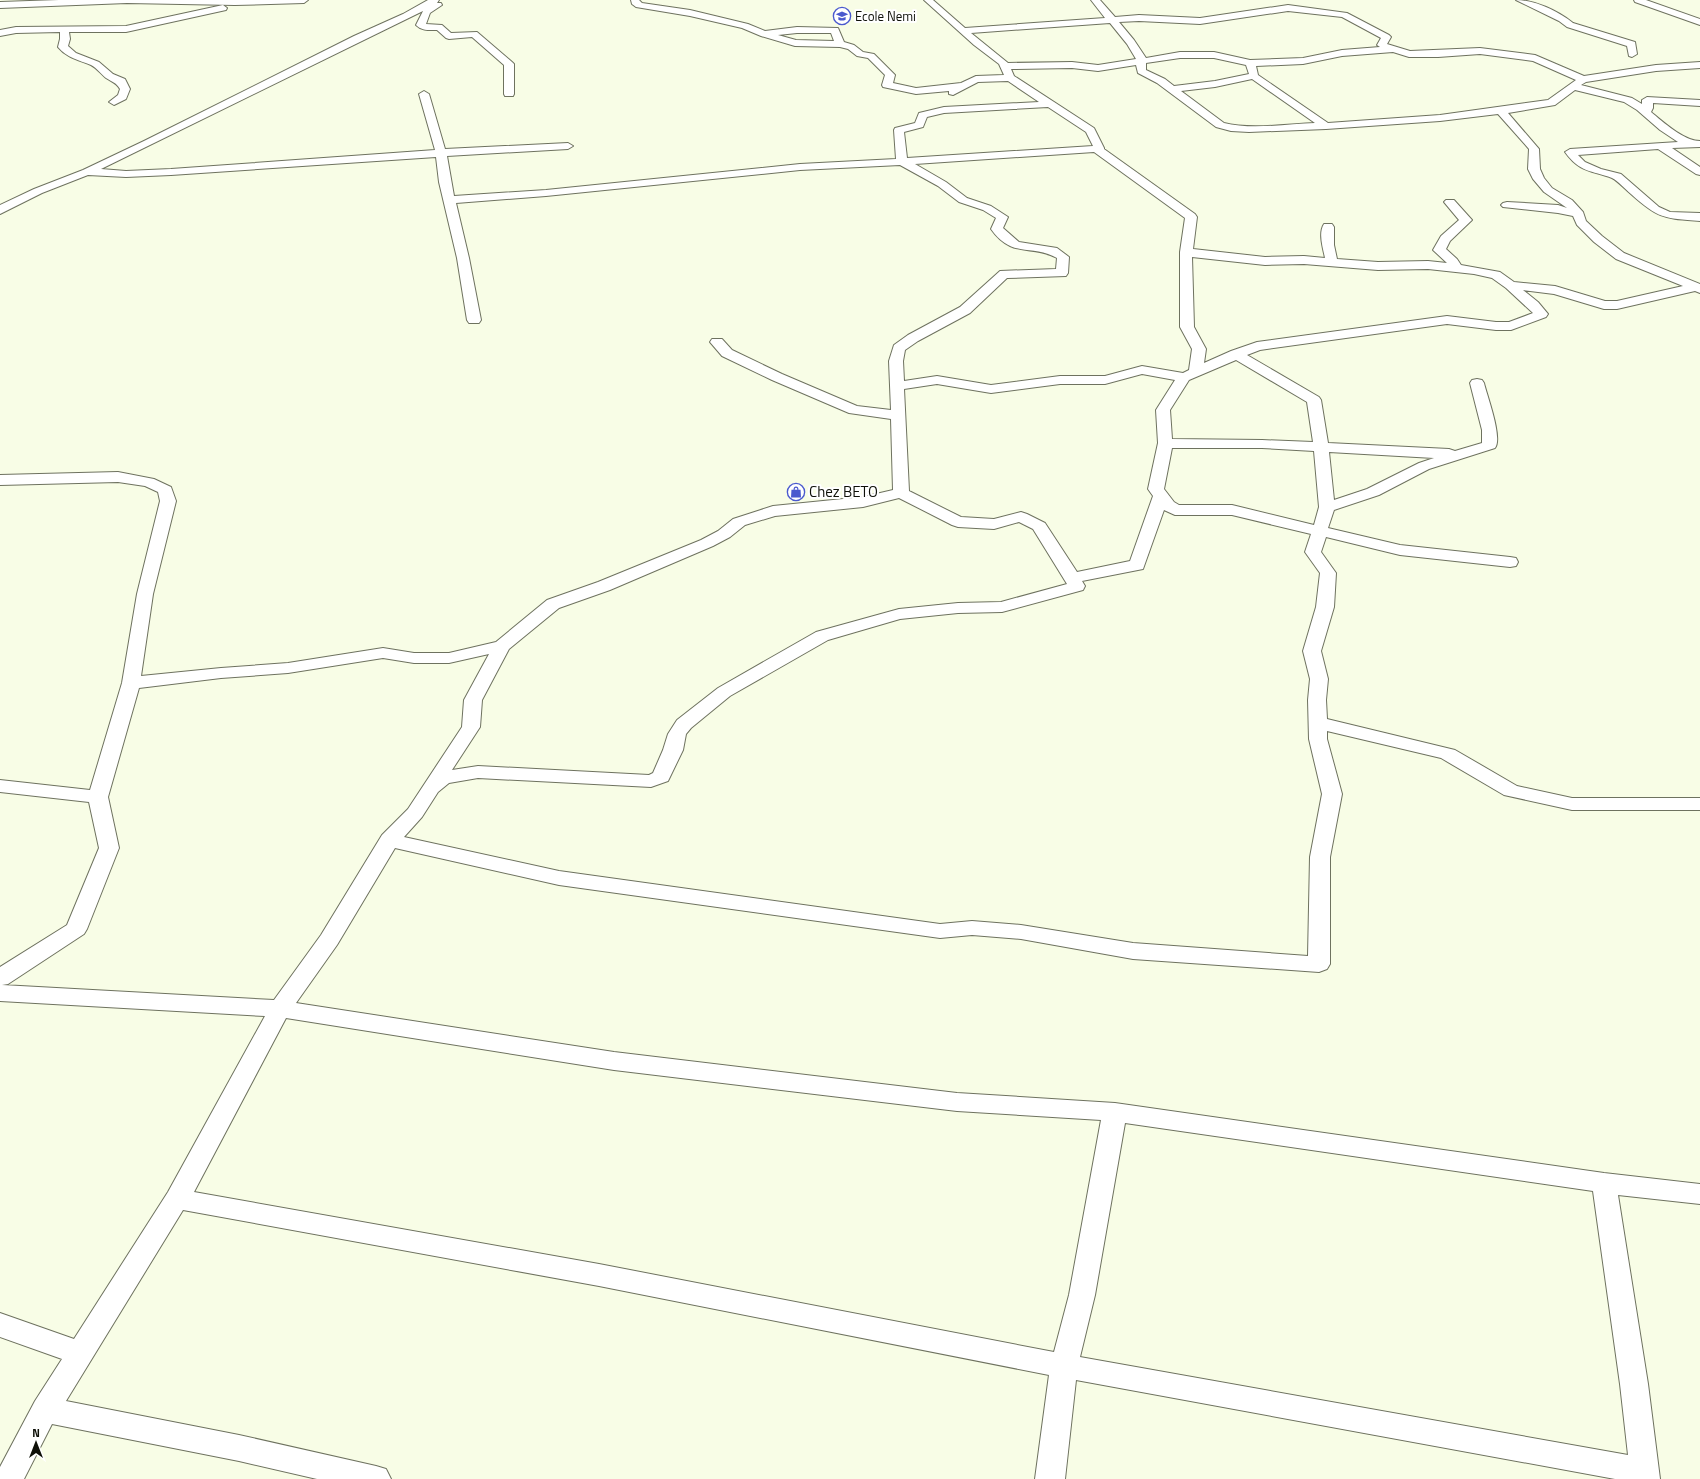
<svg xmlns="http://www.w3.org/2000/svg" width="1700" height="1479" font-family="'Titillium Web',sans-serif">
<style>
.lines{fill:none;stroke-linecap:round;stroke-linejoin:round}
.street-casing{stroke:#6e725f;stroke-width:2}
.street{fill:#fff;fill-rule:evenodd}
.labels{text-anchor:middle;stroke-width:4;stroke-linejoin:round;paint-order:stroke}
.far-poi-label{font-size:13px;fill:#0e1008;stroke:#fff;text-anchor:start}
.poi-label{font-size:15px;fill:#0e1008;stroke:#fff;text-anchor:start}
</style>
<rect width="100%" height="100%" fill="#f8fde6"/>
<g class="lines">
<defs>
<g id="street">
<path d="M59,0H308L304,3L235,5L127,3L0,8V2Z"/>
<path d="M428,0H439L437,3H441L442,5L430,13L426,24L442,25L451,33L477,32L512,62L514,64V94L513,96H505L504,94V65L472,37L449,39L446,38L437,30C429,30 422,31 416,25L423,11L101,169L126,171L171,169L435,150L419,94L424,91L429,94L445,149L568,143L573,146L568,149L447,156L454,196L546,190L800,164L896,159L894,130L895,128L915,123L919,113L944,107L1039,102L1008,81L978,82L953,95L949,94V91L916,94L883,87L882,85L885,75L868,58L857,56L848,49L840,47L795,46L761,36L742,28L690,16L636,7L632,4L631,0H639L642,3L690,10L748,24L765,31L797,27L838,28L844,42L854,45L863,52L874,54L895,75L893,83L916,88L961,83L976,76L1004,75L999,64L974,45L924,0H933L965,28L1105,18L1091,0H1100L1115,17L1139,15L1200,18L1288,5L1347,13L1389,35L1391,37L1387,44L1410,51L1480,48L1535,55L1584,76L1656,65L1700,62V68L1656,71L1586,82L1581,85L1632,98L1642,104V100L1647,97L1700,100V106L1653,103V108L1651,112C1663,122 1684,141 1700,141V147L1672,148L1700,167V175L1696,174L1658,149L1578,155L1585,162L1601,169L1621,174L1659,207L1670,212L1700,213V221C1663,218 1659,219 1631,194C1625,189 1618,181 1612,178C1591,170 1580,173 1565,152L1570,149L1678,142L1660,130L1637,110L1624,102L1575,90L1555,105L1508,113L1539,149L1540,169L1544,178L1552,188L1572,200L1583,212L1586,221L1602,236L1624,253L1700,284V293L1695,291L1617,309H1604L1554,294L1523,290L1538,302L1548,314L1546,317L1511,330H1496L1447,324L1260,350L1247,355L1319,397L1321,400L1328,443L1449,449L1455,451L1482,443V430L1470,383L1472,380L1477,379L1482,380L1484,383C1487,396 1503,438 1495,448L1429,469L1379,495L1334,510L1328,528L1400,545L1510,557L1516,558L1518,562L1516,566L1510,567L1400,555L1326,537L1321,552L1336,573L1334,607L1321,651L1328,679L1326,700L1327,719L1455,750L1517,786L1572,798H1700V810H1572L1504,795L1441,758L1327,731V739L1342,794L1330,857V964L1327,969L1319,972L1133,959L1021,939L972,935L940,938L559,885L395,848L337,945L296,1003L614,1052L957,1093L1115,1103L1604,1173L1700,1184V1204L1618,1195L1648,1384L1660,1479H1615L1076,1380L1065,1479H1035L1049,1375L599,1286L183,1210L66,1401L239,1435L376,1466L386,1469L391,1479H317L239,1461L52,1424L24,1479H0V1467L35,1401L62,1359L0,1337V1313L74,1339L168,1192L265,1016L0,1001V967L67,925L99,848L89,802L0,792V780L90,790L122,683L137,594L160,501L158,492L145,486L118,482L0,485V475L118,472L154,479L171,487L176,501L153,594L141,676L221,668L288,663L383,648L414,653H449L496,642L547,600L598,582L701,540L718,531L733,519L773,506L863,497L893,490L891,419L849,413L772,380L722,356L710,342L712,339H722L732,350L782,374L857,406L891,410L889,361L894,345L908,335L960,307L1000,271L1056,269L1057,258C1032,244 1012,259 991,229L996,218L983,210L959,202L938,186L900,165L800,170L546,196L456,203L469,258L481,320L479,323H469L467,320L457,258L439,182L436,157L171,175L126,177L88,175L42,193L0,214V205L34,189L83,170L144,141L354,36L403,14ZM1288,11L1342,17L1381,38L1377,45L1380,47L1342,50L1303,58L1250,60L1214,52H1180L1146,58L1134,40L1119,22L1139,21L1200,24ZM1110,23L1127,44L1136,59L1098,65L1072,62L1008,63L971,33ZM797,33H831L834,41L796,40L778,35ZM1393,52L1409,57H1438L1480,54L1533,61L1576,80L1548,100L1440,115L1328,123L1258,75L1256,66L1303,64L1342,56ZM1180,58H1214L1246,65L1249,74L1215,81L1174,86L1165,79L1146,70V63ZM1136,65L1138,73L1157,83L1216,127L1231,131L1249,132L1326,129L1440,121L1498,114L1529,149L1528,169L1533,179L1544,192L1567,208L1558,205L1507,202L1503,203L1501,205L1503,207L1558,213L1573,216L1577,225L1594,242L1616,259L1683,286L1617,301H1605L1555,286L1514,282L1500,272L1461,265L1457,259L1446,249L1450,241L1472,220L1454,200H1446L1444,202L1459,220L1441,236L1433,250L1447,263L1428,261L1378,262L1337,259L1334,245V227L1332,224H1324C1318,233 1323,248 1325,258L1304,256L1265,257L1193,249L1197,217L1195,214L1104,149V148L1094,128L1014,76L1011,69L1072,68L1098,71ZM1252,79L1315,123C1287,124 1251,130 1224,123L1181,91L1215,87ZM1048,107L1086,132L1093,146L907,158L904,132L923,127L927,117L944,113ZM1094,152L1185,218L1180,252V327L1192,349L1189,370L1183,373L1142,366L1105,376H1060L991,385L937,376L904,381L903,361L905,350L918,341L970,313L1007,278L1066,276L1068,273L1069,257L1057,248L1019,242L1003,228L1008,217L991,206L967,198L946,182L915,164ZM1192,257L1265,265L1304,264L1378,270L1428,269L1474,274L1492,278L1506,288L1533,313L1509,322H1496L1447,316L1257,342L1231,351L1204,363L1206,349L1194,327ZM1236,360L1307,402L1313,442L1262,440L1172,439L1170,410L1189,380ZM1142,374L1175,380L1156,410L1158,443L1148,489L1153,496L1130,561L1077,572L1045,523L1027,514L1021,512L994,519L961,517L909,491L904,389L937,384L991,393L1060,384H1105ZM1172,448H1262L1314,451L1319,507L1314,525L1232,505H1179L1174,502L1164,489ZM1329,452L1434,458L1419,463L1367,489L1334,500ZM899,498L952,525L958,527L994,529L1019,522L1033,529L1067,584L1001,602L958,603L899,609L816,632L718,688L677,720L668,734L663,750L653,773L649,775L478,766L452,770L480,727L482,700L509,649L559,608L610,590L713,546L730,537L745,525L775,516L863,507ZM1164,510L1175,515H1232L1311,534L1305,552L1320,573L1316,607L1303,651L1310,679L1308,700L1309,739L1322,794L1310,857L1308,956L1133,943L1021,925L972,921L940,924L559,871L404,837L422,817L438,792L449,783L478,778L651,787L668,781L683,750L686,734L691,728L730,696L828,640L900,619L958,613L1002,612L1083,590L1085,586L1082,581L1143,569ZM489,654L464,700L462,727L408,809L382,835L321,935L274,1000L2,985L8,984L84,934L87,929L119,848L108,797L139,688L221,678L288,673L383,658L414,663H449ZM286,1018L614,1070L957,1111L1101,1120L1069,1295L1054,1352L599,1264L194,1192ZM1125,1123L1593,1191L1620,1384L1628,1455L1080,1357L1095,1295Z"/>
<path d="M1516,0C1535,0 1558,11 1573,23L1635,42L1637,54L1632,57L1629,56L1627,46L1567,27L1559,21Z"/>
<path d="M1634,0H1646L1700,19V25L1635,2Z"/>
<path d="M223,5L227,8L226,10L126,32H69L70,39L68,46L76,53L99,62L113,74L125,79L130,89L126,99L114,105L109,102L118,95L120,89C116,82 112,82 106,78C101,74 97,68 91,65C79,60 67,58 58,47L60,39V32L16,33L0,36V30L16,27L126,26Z"/>
</g>
</defs>
<use href="#street" class="street-casing"/>
<use href="#street" class="street"/>
</g>
<defs>
<symbol id="school-ring" viewBox="-11 -11 22 22"><circle r="9.5" fill="#fff" stroke="#4a59ce" stroke-width="1.5"/><path d="M0-5L7-2L0 1L-7-2ZM-4 1L0 2.5L4 1V4Q0 6-4 4Z" fill="#4a59ce"/></symbol>
<symbol id="shop-ring" viewBox="-11 -11 22 22"><circle r="9.5" fill="#fff" stroke="#4a59ce" stroke-width="1.5"/><path d="M-5-2.5h2.3a2.7 3.5 0 0 1 5.4 0H5L5.5 6h-11ZM-1.5-2.5h3a1.5 2.3 0 0 0-3 0Z" fill="#4a59ce"/></symbol>
</defs>
<g fill-rule="evenodd">
<use href="#school-ring" x="832" y="6" width="20" height="20"/>
<use href="#shop-ring" x="786" y="482" width="20" height="20"/>
</g>
<g class="labels">
<g class="far-poi-label">
<text x="855" y="21">Ecole Nemi</text>
</g>
<g class="poi-label">
<text x="809" y="497">Chez BETO</text>
</g>
</g>
<g transform="translate(36 1443)" stroke="#ffffff" stroke-width="3" paint-order="stroke">
<path d="M0-3L7 15L0 10L-7 15Z" fill="#0e1008"/>
<text y="-6" font-size="11" font-weight="bold" text-anchor="middle" fill="#0e1008">N</text>
</g>
</svg>
